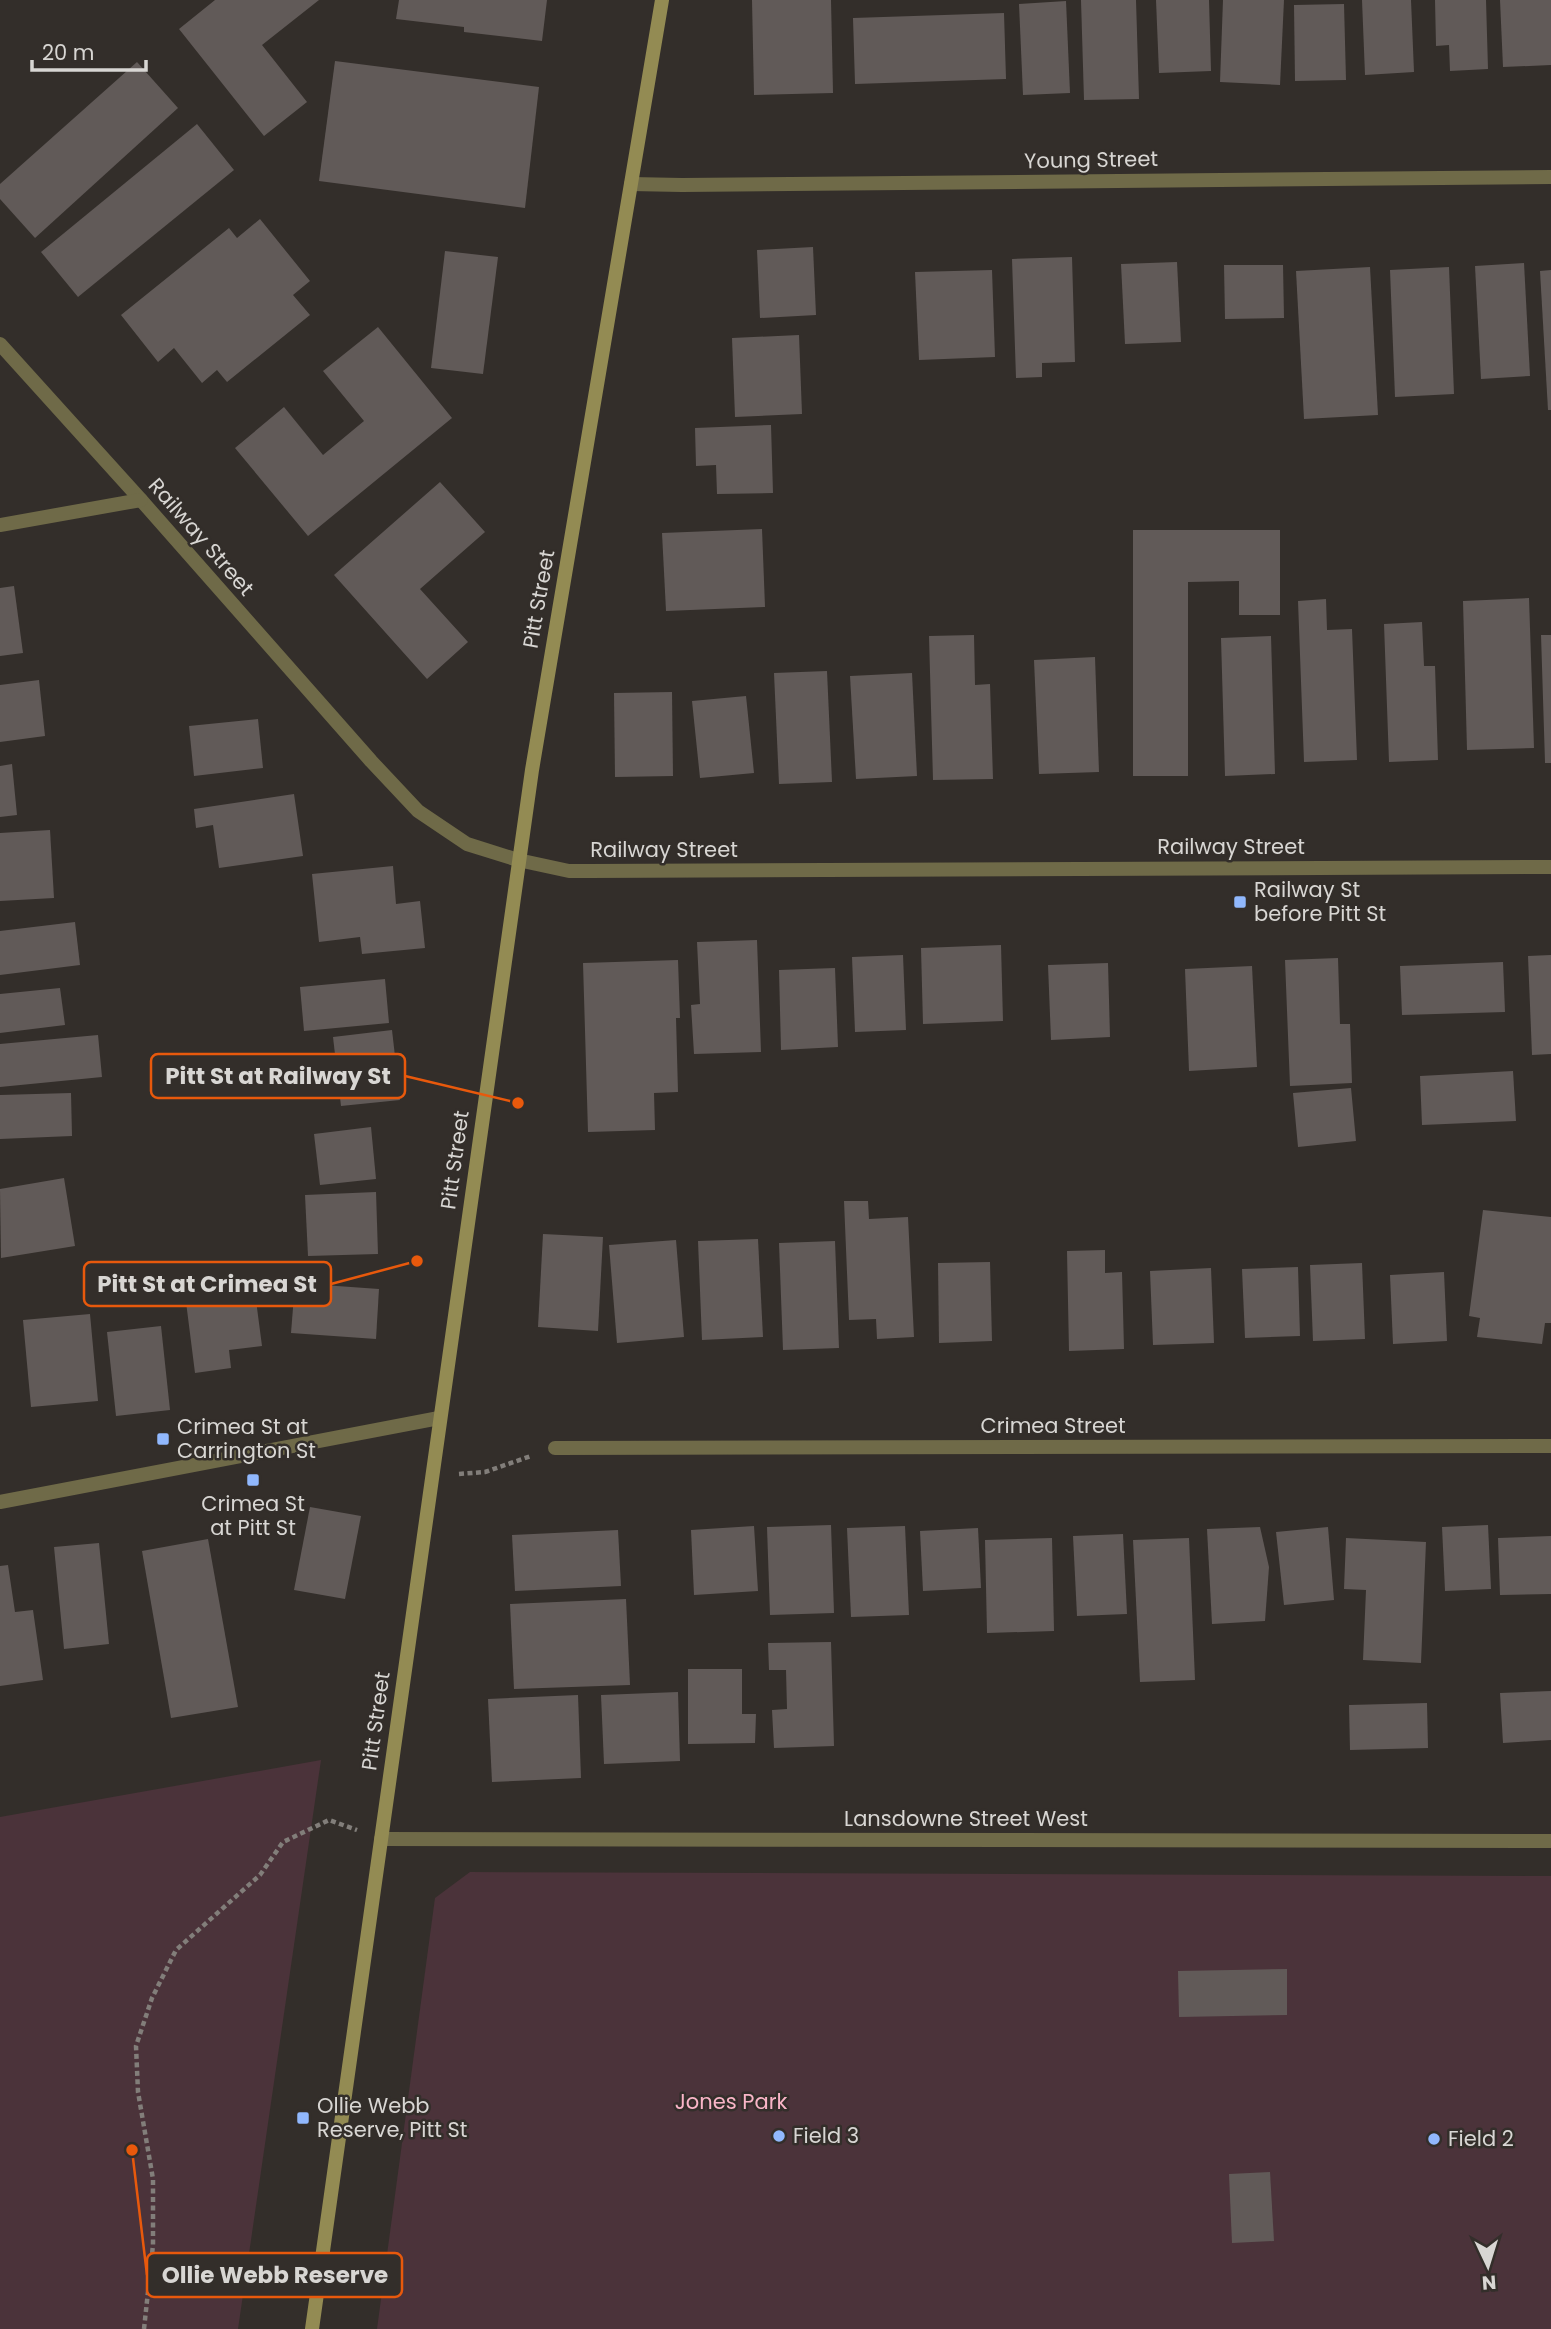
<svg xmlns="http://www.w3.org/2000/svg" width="1551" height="2329" font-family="Poppins,sans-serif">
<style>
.green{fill:#4b333a}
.building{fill:#615a58}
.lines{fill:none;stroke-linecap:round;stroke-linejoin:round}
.path{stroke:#827e7a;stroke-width:4.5;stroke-dasharray:5 3.5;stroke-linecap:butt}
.street{stroke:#6f6a48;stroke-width:14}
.secondary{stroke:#938b53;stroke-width:14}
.poi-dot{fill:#91b8fd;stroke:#332e2a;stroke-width:2.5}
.labels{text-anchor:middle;stroke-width:5;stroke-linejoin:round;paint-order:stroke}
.street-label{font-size:21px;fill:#d8d6d3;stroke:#332e2a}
.poi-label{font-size:21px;fill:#d8d6d3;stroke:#332e2a;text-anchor:start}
.park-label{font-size:21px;fill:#f9b5c7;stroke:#332e2a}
.leader{fill:none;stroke:#e8590c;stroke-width:2.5}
.callout-dot{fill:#e8590c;stroke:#332e2a;stroke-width:2.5}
.callout{fill:#332e2a;stroke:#e8590c;stroke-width:2.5}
.callout-label{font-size:23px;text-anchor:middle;font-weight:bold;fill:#d8d6d3}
</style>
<rect width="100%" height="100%" fill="#332e2a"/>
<g class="green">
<path d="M321,1760L238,2329H0V1817Z"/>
<path d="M470,1872L1551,1876V2329H377L435,1898Z"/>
</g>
<g class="building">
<path d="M215,0H319L262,45L307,102L264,136L179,29Z"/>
<path d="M399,0H547L542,41L464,32V27L396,19Z"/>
<path d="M752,0H831L833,93L754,95Z"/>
<path d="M1081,0H1136L1139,99L1084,100Z"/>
<path d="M1156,0H1209L1211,71L1159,73Z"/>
<path d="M1223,0H1284L1280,85L1220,82Z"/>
<path d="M1362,0H1411L1414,72L1365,75Z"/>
<path d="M1435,0H1486L1488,69L1450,71L1449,45L1436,46Z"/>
<path d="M1500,0H1551V65L1503,67Z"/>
<path d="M1066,1L1070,93L1023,95L1019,4Z"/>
<path d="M1344,4L1346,80L1295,81L1294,5Z"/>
<path d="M1004,13L1006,79L855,84L853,18Z"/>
<path d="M335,61L539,87L525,208L319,181Z"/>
<path d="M137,62L178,108L35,238L0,199V184Z"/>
<path d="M197,124L234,170L78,297L41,252Z"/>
<path d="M260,219L310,281L293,295L310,315L227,382L217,370L202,383L174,348L158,362L121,315L229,228L237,238Z"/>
<path d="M813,247L816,315L760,318L757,250Z"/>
<path d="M445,251L498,257L483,374L431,368Z"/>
<path d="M1072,257L1075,362L1042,363V377L1016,378L1012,259Z"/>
<path d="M1177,262L1181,342L1125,344L1121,264Z"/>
<path d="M1524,263L1530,376L1481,379L1475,266Z"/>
<path d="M1224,265H1283L1284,318L1225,319Z"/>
<path d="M1370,267L1378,415L1304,419L1296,271Z"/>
<path d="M1449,267L1454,394L1395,397L1390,270Z"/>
<path d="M992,270L995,357L919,360L915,272Z"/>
<path d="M1551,270V410H1548L1540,271Z"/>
<path d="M378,327L452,418L308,536L235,448L284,407L323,455L364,421L323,371Z"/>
<path d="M799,335L802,414L735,417L732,338Z"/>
<path d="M771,425L773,493L717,494L716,465L696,466L695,428Z"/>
<path d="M440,482L485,532L420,589L468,642L427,679L334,575Z"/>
<path d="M762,529L765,607L666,611L662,533Z"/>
<path d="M1133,530H1280V615H1239V581L1188,582V776H1133Z"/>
<path d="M14,586L23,653L0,656V588Z"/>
<path d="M1529,598L1534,748L1467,750L1463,601Z"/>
<path d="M1326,599L1327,630L1352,629L1357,760L1304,762L1298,601Z"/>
<path d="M1422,622L1424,666H1435L1438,760L1389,762L1384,624Z"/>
<path d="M974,635L975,685L990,684L993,779L933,780L929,636Z"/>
<path d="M1541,635H1551V763H1545Z"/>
<path d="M1271,636L1275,774L1225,776L1221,638Z"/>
<path d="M1095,657L1099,772L1039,774L1034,660Z"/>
<path d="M827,671L832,782L779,784L774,673Z"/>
<path d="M912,673L917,776L856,779L850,676Z"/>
<path d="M39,680L45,736L0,742V685Z"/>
<path d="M672,692L673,776L615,777L614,693Z"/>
<path d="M746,696L754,773L700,778L692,701Z"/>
<path d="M258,719L263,768L194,776L189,726Z"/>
<path d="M12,764L17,815L0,817V766Z"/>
<path d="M294,794L303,856L219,868L213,825L196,828L194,809Z"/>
<path d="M50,830L54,898L0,901V833Z"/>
<path d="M393,866L396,904L420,901L425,948L362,954L360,937L319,942L312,874Z"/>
<path d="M75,922L80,965L0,975V931Z"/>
<path d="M757,940L761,1052L694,1054L691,1005L700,1004L697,942Z"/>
<path d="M1001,945L1003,1021L923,1024L921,948Z"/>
<path d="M903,955L906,1030L855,1032L852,957Z"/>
<path d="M1551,955V1054L1532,1055L1528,956Z"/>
<path d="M1338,958L1340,1024H1350L1352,1083L1290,1086L1285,960Z"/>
<path d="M678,960L680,1018H676L678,1092L654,1093L655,1130L588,1132L583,963Z"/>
<path d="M1503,962L1505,1012L1402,1015L1400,966Z"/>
<path d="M1108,963L1110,1037L1051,1040L1048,965Z"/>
<path d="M1252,966L1257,1067L1189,1071L1185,969Z"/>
<path d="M835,968L838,1047L781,1050L779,970Z"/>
<path d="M385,979L389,1023L304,1031L300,987Z"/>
<path d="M60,988L65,1025L0,1033V994Z"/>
<path d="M392,1030L400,1100L341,1106L333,1037Z"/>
<path d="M98,1035L102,1077L0,1087V1044Z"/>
<path d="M1513,1071L1516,1121L1422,1125L1420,1076Z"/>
<path d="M1351,1088L1356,1141L1298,1147L1293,1093Z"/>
<path d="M71,1093L72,1136L0,1139V1095Z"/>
<path d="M371,1127L376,1179L320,1185L314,1134Z"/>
<path d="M64,1178L75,1246L1,1258L0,1189Z"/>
<path d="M376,1192L378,1254L308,1256L305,1195Z"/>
<path d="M844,1201H868L869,1219L908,1217L914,1337L877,1339L876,1319L849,1320Z"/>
<path d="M1483,1210L1551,1217V1323H1545L1542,1344L1477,1337L1480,1318L1469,1316Z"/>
<path d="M543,1234L603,1237L598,1331L538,1327Z"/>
<path d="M758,1239L763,1337L702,1340L698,1241Z"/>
<path d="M676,1240L684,1337L617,1343L609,1245Z"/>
<path d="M835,1241L839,1348L783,1350L779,1243Z"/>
<path d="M1105,1250V1273L1122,1272L1124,1349L1069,1351L1067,1251Z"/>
<path d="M990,1262L992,1341L939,1343L938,1263Z"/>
<path d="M1362,1263L1365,1339L1313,1341L1310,1265Z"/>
<path d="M1298,1267L1300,1336L1245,1338L1242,1269Z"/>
<path d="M1211,1268L1214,1343L1153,1345L1150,1271Z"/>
<path d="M1444,1272L1447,1341L1393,1344L1390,1275Z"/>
<path d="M295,1283L379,1289L376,1339L291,1333Z"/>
<path d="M254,1285L262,1346L229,1350L231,1368L195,1373L185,1294Z"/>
<path d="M90,1314L98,1401L31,1407L23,1320Z"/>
<path d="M161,1326L170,1410L116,1416L107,1332Z"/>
<path d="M310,1507L361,1516L345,1599L294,1590Z"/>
<path d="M831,1525L834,1613L770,1615L767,1527Z"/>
<path d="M1488,1525L1491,1589L1445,1591L1442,1527Z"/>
<path d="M754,1526L758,1591L694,1595L691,1530Z"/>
<path d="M905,1526L909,1615L851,1617L847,1528Z"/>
<path d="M1260,1527L1269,1567L1265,1621L1212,1624L1207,1529Z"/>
<path d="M1328,1527L1334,1600L1284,1605L1276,1532Z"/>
<path d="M978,1528L981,1588L923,1591L920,1531Z"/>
<path d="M618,1530L621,1586L515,1591L512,1535Z"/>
<path d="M1123,1534L1127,1614L1077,1616L1073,1536Z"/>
<path d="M1551,1536V1594L1500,1595L1498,1538Z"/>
<path d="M1052,1538L1054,1631L987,1633L985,1540Z"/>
<path d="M1189,1538L1195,1680L1140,1682L1133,1540Z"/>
<path d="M1346,1538L1426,1542L1421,1663L1363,1660L1366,1590L1344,1589Z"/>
<path d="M208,1539L238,1707L171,1718L142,1551Z"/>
<path d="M99,1543L109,1644L64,1649L54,1547Z"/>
<path d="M8,1565L15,1612L33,1610L43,1680L0,1686V1566Z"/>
<path d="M626,1599L630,1685L514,1689L510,1604Z"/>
<path d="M831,1642L834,1746L774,1748L772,1710L787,1709L786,1670H769L768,1643Z"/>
<path d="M688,1669H742V1714H756L755,1743L688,1744Z"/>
<path d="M1551,1691V1740L1503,1743L1500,1693Z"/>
<path d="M678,1692L680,1761L604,1764L601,1695Z"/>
<path d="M578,1695L581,1778L492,1782L488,1699Z"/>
<path d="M1427,1703L1428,1748L1350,1750L1349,1705Z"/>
<path d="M1287,1969V2015L1179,2017L1178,1971Z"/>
<path d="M1270,2172L1274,2241L1232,2243L1229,2174Z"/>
</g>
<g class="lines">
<g class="path">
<path d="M459,1474L485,1472L531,1456"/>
<path d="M144,2329L153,2245V2179L138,2092L136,2046L152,1998L176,1950L260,1875L283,1842L329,1820L357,1830"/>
</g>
<g class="street">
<path d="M631,184L682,185L1551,177"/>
<path d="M0,344L141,500L371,761L418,811L467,844L518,860L569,871H589L1551,867"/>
<path d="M0,525L141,500"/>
<path d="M555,1448L1551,1446"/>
<path d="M0,1502L439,1418"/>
<path d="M381,1839L1551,1841"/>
</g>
<path class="secondary" d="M312,2329L532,770L662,0"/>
</g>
<g class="poi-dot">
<rect x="1233" y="895" width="14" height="14" rx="3.5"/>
<rect x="156" y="1432" width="14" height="14" rx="3.5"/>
<rect x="246" y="1473" width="14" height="14" rx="3.5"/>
<rect x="296" y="2111" width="14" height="14" rx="3.5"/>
<circle cx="779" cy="2136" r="7"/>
<circle cx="1434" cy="2139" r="7"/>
</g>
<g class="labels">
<g class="street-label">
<text transform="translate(1091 160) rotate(-1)" y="7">Young Street</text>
<text transform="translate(201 537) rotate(49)" y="7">Railway Street</text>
<text transform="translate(539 599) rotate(-80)" y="7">Pitt Street</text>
<text x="1231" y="854">Railway Street</text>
<text x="664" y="857">Railway Street</text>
<text transform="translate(455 1160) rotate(-82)" y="7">Pitt Street</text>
<text x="1053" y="1433">Crimea Street</text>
<text transform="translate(376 1721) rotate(-82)" y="7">Pitt Street</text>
<text x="966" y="1826">Lansdowne Street West</text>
</g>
<g class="poi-label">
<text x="1254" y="897">Railway St<tspan x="1254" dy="24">before Pitt St</tspan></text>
<text x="177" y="1434">Crimea St at<tspan x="177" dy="24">Carrington St</tspan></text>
<text x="253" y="1511" text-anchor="middle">Crimea St<tspan x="253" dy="24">at Pitt St</tspan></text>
<text x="317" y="2113">Ollie Webb<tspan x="317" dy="24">Reserve, Pitt St</tspan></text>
<text x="793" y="2143">Field 3</text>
<text x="1448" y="2146">Field 2</text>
</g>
<g class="park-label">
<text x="731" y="2109">Jones Park</text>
</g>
</g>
<path class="leader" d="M518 1103L405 1076M417 1261L331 1284M132 2150L147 2275"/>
<g class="callout-dot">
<circle cx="518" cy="1103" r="7"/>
<circle cx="417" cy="1261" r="7"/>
<circle cx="132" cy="2150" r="7"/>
</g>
<g class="callout">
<rect x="151" y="1054" width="254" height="44" rx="7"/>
<rect x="84" y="1262" width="247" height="44" rx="7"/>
<rect x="147" y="2253" width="255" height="44" rx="7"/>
</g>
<g class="callout-label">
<text x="278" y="1084">Pitt St at Railway St</text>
<text x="207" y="1292">Pitt St at Crimea St</text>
<text x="275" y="2283">Ollie Webb Reserve</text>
</g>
<g transform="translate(1488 2266) rotate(176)" stroke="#332e2a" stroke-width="5" paint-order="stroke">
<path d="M0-5L12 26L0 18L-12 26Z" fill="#d8d6d3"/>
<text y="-10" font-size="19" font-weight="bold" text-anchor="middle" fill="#d8d6d3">N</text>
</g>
<path d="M32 60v10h114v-10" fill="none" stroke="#d8d6d3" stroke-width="3.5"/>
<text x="42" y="60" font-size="21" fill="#d8d6d3" stroke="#332e2a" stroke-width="5" paint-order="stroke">20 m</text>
</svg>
